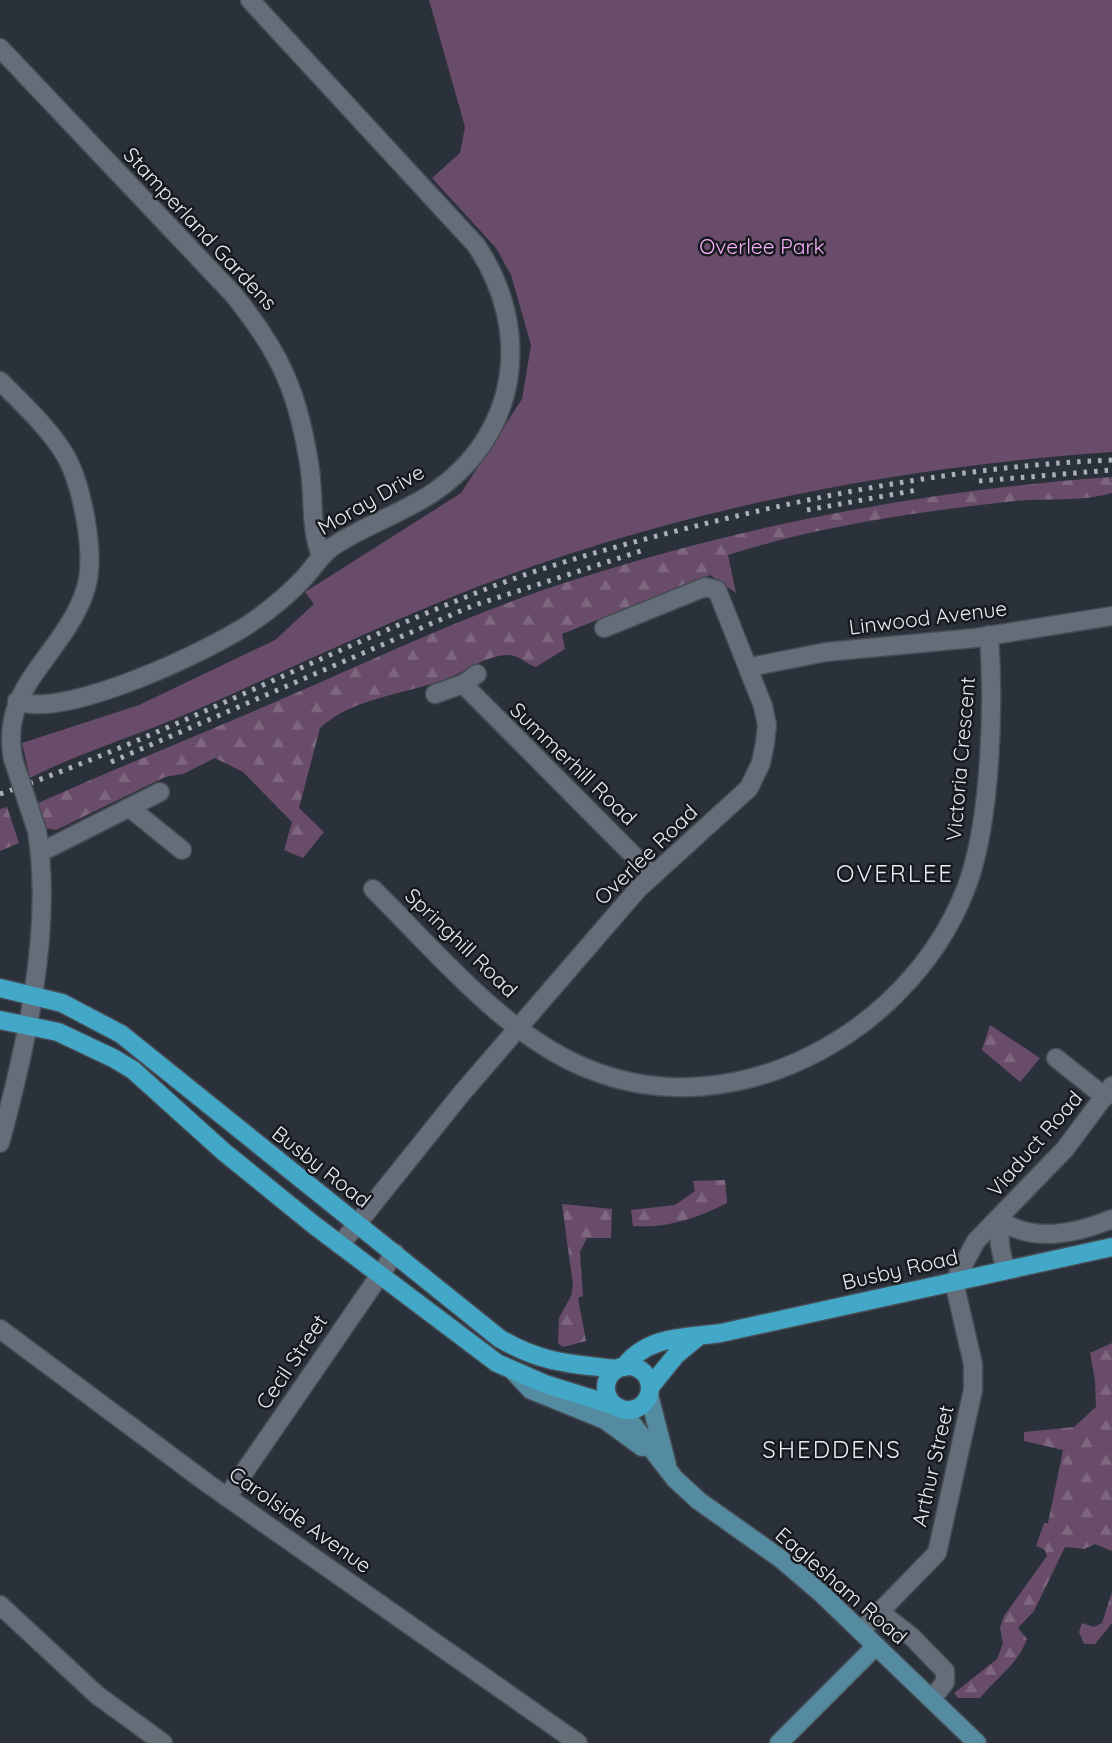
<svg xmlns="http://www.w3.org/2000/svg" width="1112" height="1743" font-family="Quicksand,sans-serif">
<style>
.forest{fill:url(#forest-firs)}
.green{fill:#684c69}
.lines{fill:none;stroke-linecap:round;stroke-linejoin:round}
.street-casing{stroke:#464c54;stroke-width:21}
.secondary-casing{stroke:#464c54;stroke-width:21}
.primary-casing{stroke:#464c54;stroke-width:21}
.street{stroke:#656d78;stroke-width:18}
.secondary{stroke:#548ba0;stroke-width:18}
.primary{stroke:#43a8c8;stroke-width:18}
.rail{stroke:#abb0b7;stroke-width:5;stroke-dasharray:3.5 7;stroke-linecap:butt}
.street-bridge-casing{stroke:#464c54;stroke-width:21;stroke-linecap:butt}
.street-bridge{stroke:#656d78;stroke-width:18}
.labels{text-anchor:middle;stroke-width:5;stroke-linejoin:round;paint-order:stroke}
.street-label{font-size:21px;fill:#e8ecf2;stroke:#16191d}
.park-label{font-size:21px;fill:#f8b0fb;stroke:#16191d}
.quarter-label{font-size:24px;letter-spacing:2px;fill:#e8ecf2;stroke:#16191d}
</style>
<defs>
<pattern id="forest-firs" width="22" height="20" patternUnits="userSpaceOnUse" patternTransform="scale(1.75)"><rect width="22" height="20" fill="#684c69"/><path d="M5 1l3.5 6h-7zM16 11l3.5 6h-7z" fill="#7e667f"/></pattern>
</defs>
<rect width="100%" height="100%" fill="#2a313b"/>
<g class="forest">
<path d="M1112,477V493C1078,503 1041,497 1006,502C911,513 819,526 728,555L736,593L710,575L562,634L565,649L536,667C525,664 519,654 506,655C483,657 467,671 446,679C406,694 352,698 320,728L299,808L324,832L303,858L284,850L292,822L243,772L215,758L183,774L165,777L56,830L46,828L38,803C121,766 206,732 289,696C381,656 471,613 567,582C744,525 927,490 1112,477Z"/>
<path d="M7,807L19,843L0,851V809Z"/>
<path d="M990,1025L1040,1058L1020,1082L982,1050Z"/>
<path d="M725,1180L727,1203C698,1218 665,1229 633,1226L631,1210L675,1205L695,1191L693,1181Z"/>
<path d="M562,1204L612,1209L611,1238H587L580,1252L583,1296L578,1298L586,1341L563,1347L558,1343L559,1318L571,1296L573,1285Z"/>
<path d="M1112,1343V1551L1095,1544L1084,1549L1065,1547L1034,1611L1018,1628L1027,1639C1018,1664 997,1677 980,1698H958L954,1693L997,1659L1003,1643L1000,1628L1004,1616L1047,1556L1045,1550L1036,1546L1044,1523H1048L1063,1450L1024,1441V1432L1074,1427L1096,1407L1095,1380L1090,1353Z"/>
<path d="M1112,1592V1623L1095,1644H1084L1079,1632L1082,1623L1094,1627L1102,1623Z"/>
</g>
<path class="green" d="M429,0H1112V452C926,465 740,498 563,556C434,598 313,659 189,713C136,736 81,752 30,778L22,743L139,705L275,640L314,604L305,592L461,493L522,399L531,345L511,275L496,248L432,178L460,153L465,127Z"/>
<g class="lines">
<defs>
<g id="street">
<path d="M0,48L233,294C281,353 299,394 310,470C314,499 310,527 321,556"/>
<path d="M0,381C22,403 47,426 64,453C82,483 96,554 86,588C82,601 75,615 68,626C39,672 2,700 13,759"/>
<path d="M750,667L826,652L975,638L1112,616"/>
<path d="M463,684L653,875"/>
<path d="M435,694L463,684L477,674"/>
<path d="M17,701C65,720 214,649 255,620C272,608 289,594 304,578C314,567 320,556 332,547C363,526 400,514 431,494C520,435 533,330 476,245L250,0"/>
<path d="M130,808L182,850"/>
<path d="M41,852L160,792"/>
<path d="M373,889C436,951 503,1034 586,1068C738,1132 920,1027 970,877C991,812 994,703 989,635"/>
<path d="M1056,1058L1105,1097"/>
<path d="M0,1143C26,1047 53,929 37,831"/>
<path d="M999,1220C1034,1243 1075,1234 1112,1219"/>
<path d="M999,1220L1000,1245L1005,1270"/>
<path d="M340,1245L462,1093L638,889L749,788L761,763L765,743L767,725L763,706L717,590L705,587L604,628"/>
<path d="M0,1329L207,1483L578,1743"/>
<path d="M227,1497L395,1253"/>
<path d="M0,1605L97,1695L163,1743"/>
<path d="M880,1612L911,1636L945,1671V1682L932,1699"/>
<path d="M861,1631L937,1553L973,1390V1364L954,1282L976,1241L1065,1149L1112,1086"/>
</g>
<g id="secondary">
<path d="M514,1372L531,1390L605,1420L642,1447"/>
<path d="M649,1395L667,1465"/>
<path d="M620,1408L675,1479L699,1501L781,1559L822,1594L977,1743"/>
<path d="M779,1743L876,1646"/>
</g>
<g id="primary">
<path d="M0,988L62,1003L121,1034L499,1338C540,1363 571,1364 617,1369"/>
<path d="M0,1020L58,1032L113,1058L133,1070L224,1152L314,1225L497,1363L545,1384L616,1406"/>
<circle cx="628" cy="1388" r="22"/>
<path d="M624,1367C648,1335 686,1338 721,1333L1112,1247"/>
<path d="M650,1387L676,1355L699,1336"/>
</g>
</defs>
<use href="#street" class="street-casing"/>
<use href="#secondary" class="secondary-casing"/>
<use href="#primary" class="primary-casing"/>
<use href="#street" class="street"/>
<use href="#secondary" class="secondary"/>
<use href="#primary" class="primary"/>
<g class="rail">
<path d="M979,481L1112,470"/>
<path d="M807,510L917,490"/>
<path d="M111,762L472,606L647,549"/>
<path d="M0,794C163,737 316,656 476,593C543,566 614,547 684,529C825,493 967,466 1112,460"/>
</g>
<defs>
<path id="street-bridge" d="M13,759L37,831"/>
</defs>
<use href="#street-bridge" class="street-bridge-casing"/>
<use href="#street-bridge" class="street-bridge"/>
</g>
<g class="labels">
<g class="street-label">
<text transform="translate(200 229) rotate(47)" y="7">Stamperland Gardens</text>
<text transform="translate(371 500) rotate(-30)" y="7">Moray Drive</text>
<text transform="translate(928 618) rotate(-7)" y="7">Linwood Avenue</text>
<text transform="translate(961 759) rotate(-85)" y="7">Victoria Crescent</text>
<text transform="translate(573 764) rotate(44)" y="7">Summerhill Road</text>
<text transform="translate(646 855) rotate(-44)" y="7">Overlee Road</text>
<text transform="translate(461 943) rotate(44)" y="7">Springhill Road</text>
<text transform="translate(1035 1144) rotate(-49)" y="7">Viaduct Road</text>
<text transform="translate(321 1167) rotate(38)" y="7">Busby Road</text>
<text transform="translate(900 1270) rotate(-13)" y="7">Busby Road</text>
<text transform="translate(292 1362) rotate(-56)" y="7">Cecil Street</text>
<text transform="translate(933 1466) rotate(-77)" y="7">Arthur Street</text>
<text transform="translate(300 1520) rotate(35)" y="7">Carolside Avenue</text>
<text transform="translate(841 1586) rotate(41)" y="7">Eaglesham Road</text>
</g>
<g class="park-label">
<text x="762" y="254">Overlee Park</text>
</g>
<g class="quarter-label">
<text x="895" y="882">OVERLEE</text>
<text x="832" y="1458">SHEDDENS</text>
</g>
</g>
</svg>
